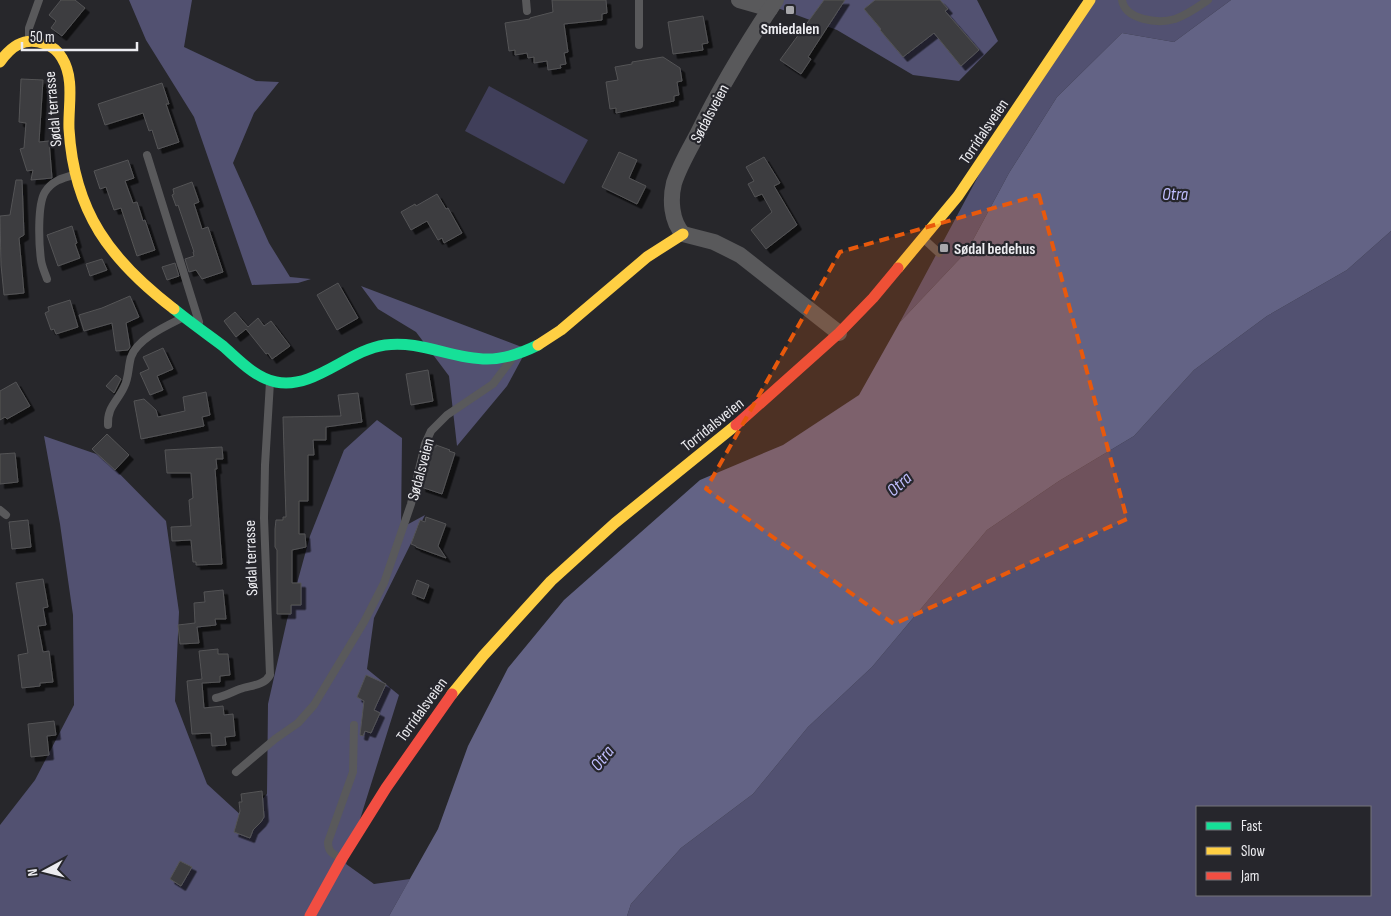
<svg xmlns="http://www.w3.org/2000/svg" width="1391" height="916" font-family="'Sofia Sans Condensed',sans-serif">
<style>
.green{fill:#403f5a}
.forest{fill:#525171;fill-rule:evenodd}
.water{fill:#636385}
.building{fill:#3c3c3f;stroke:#545456;filter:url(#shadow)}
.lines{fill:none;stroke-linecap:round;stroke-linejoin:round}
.lane{stroke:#59595b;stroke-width:8}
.street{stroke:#59595b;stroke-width:16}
.fast{stroke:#16e098;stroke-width:11}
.slow{stroke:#ffcf43;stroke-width:11}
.jam{stroke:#f24e42;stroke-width:11}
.marked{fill:#e8590c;fill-opacity:0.2;stroke:#e8590c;stroke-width:4;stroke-dasharray:10 6;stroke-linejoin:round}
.poi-dot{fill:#a7a7ab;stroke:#26262c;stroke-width:2}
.labels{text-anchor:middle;stroke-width:4.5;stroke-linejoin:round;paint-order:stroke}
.poi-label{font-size:16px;font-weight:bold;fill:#ececf0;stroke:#26262c}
.street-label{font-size:16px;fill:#ececf0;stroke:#26262c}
.water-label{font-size:18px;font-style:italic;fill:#c0befe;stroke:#26262c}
</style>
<defs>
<filter id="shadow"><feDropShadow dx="4.5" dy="4.5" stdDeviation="0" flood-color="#0009"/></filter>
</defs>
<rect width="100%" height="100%" fill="#27272b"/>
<path class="green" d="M489,86L588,140L564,184L465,131Z"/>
<g class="forest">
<path d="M129,0H192L184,47L256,81L279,82L254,113L233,163L269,243L290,277L311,279L298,283L252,285L194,117L146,40Z"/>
<path d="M756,0H977L998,41L959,81L913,75L837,30Z"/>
<path d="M1092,0H1231L1174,42L1122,33L1057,97L1009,173L967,251L900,322L996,143Z"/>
<path d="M1391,231V916H627L631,904L681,848L753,794L808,727L872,667L987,530L1059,481L1134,436L1194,370L1267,316L1347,270ZM1197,807H1370V895H1197Z"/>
<path d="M361,286L527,349L507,386L457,446L449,376L416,332L378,309Z"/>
<path d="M377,420L402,438L401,528L425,515L374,618L367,669L399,695L346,864L374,884L410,879L389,916H0V825L35,780L74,705L73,615L60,524L44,436L102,456L166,521L179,612L175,701L207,784L244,818L267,794L268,704L287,620L310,536L344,450Z"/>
</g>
<path class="water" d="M1231,0H1391V231L1347,270L1267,316L1194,370L1134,436L1059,481L987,530L872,667L808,727L753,794L681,848L631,904L627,916H389L438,829L468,746L508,668L564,600L700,480L783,445L859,395L900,322L967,251L1009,173L1057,97L1122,33L1174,42Z"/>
<g class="building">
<path d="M61,0H75L85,8L62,36L51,28L56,21L49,15Z"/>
<path d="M552,0H606L607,13L602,14V20L564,24L568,52L564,53L566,64L560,65L561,68L548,70L547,61L534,63V57L528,58L527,53L515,55V50L509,51L505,23L530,19V18L553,12Z"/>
<path d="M824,0H845L808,57L811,59L801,74L780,60Z"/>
<path d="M875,0H940L948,9L945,11L979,50L961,66L934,33L903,57L880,30L881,29L864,9Z"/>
<path d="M703,16L708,43L702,44L703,50L673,54L668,22Z"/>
<path d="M663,57L680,68L682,81L677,82L679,95L674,96V101L616,113V108L610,109L606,82L618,80L615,67L632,64V62Z"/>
<path d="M21,79L43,80L39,142L49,141L52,178L31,180L33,170L27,171L20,149L24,148L26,123L19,122Z"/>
<path d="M162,83L169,104H166L179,142L158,149L152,130L149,131L143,113L105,125L98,104Z"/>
<path d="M619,152L637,160L629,178L646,186L637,204L602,187Z"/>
<path d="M764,157L780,183L774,186L797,225L766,249L751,230L772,212L762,194L755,197L748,184L754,181L746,167Z"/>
<path d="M128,160L134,178L125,181L133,203L137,202L143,221L145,220L155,250L137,256L121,208L114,210L106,187L100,189L94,171Z"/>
<path d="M16,180H22L24,235L19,238L24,293L4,295L1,265L0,216L10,215Z"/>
<path d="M192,182L199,202L194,204L202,229L208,227L223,272L202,279L196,270L189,272L185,259L194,256L193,252H194L178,205L176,206L172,195L174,194L173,189Z"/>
<path d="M437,194L446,209L448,208L462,233L444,243L442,238L438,240L427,221L411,230L401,212L415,204L416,206Z"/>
<path d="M72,226L77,243L75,244L80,258L58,266L47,235Z"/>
<path d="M102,259L107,270L90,276L86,264Z"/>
<path d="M175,263L179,276L167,280L162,267Z"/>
<path d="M338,283L358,318L337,330L317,295Z"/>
<path d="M130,296L139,317L126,323L130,347L128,350L116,351L112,323L84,331L79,315L102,308Z"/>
<path d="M70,300L78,327L56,334L54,329L51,330L45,313L49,311L48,307Z"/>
<path d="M235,312L248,327L258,318L264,326L271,321L290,346L272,359L268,353L266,354L246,329L236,337L224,321Z"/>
<path d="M163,348L173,369L157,376L163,390L150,395L140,373L149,369L143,357Z"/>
<path d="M428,370L433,401L411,405L406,374Z"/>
<path d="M116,375L121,379L114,393L106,386Z"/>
<path d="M16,382L30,406L7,419L5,417L0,420V391Z"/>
<path d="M206,392L210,415L202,417L204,426L141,439L134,401L144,399L156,410L158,417L185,411L183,397Z"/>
<path d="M358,393L362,422L326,427V440H313L314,455H308V501H299V534H305L306,547L292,550V583H301V605H291V614H277V550L275,547V529L276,520H283V517H286L283,417L341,416L338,395Z"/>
<path d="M107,434L129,455L115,470L92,449Z"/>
<path d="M436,445L450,450L449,451L455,453L442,494L421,487L432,446L436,447Z"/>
<path d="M222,447L223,459H216L217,469H215L222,564L196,565V562H193L191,540L172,541L171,527L191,526L189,500L193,498L191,473H167L165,450Z"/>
<path d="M15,453L18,482L0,484V454Z"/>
<path d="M426,517L446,524L438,546L446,558L416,547V546L411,544L420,520L425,522Z"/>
<path d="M28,520L31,547L12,549L9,522Z"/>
<path d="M43,579L48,607L43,608L46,625L38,626L43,652L49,651L53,682L40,683V686L22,688L18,655L28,653L16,583Z"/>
<path d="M417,580L429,585L424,599L412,594Z"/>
<path d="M223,590L226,619H215L216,625L197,627L199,643L180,644L178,625L195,623L194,603L205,602L204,592Z"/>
<path d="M218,649V654H228L230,675L220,676V682L202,683L204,708L223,706L224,715L233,714L235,736L225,737L226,745L212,746L211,733L192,734L187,681L202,679L199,651Z"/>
<path d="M366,675L386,684L374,710L380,713L371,733L365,731L363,736L360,735L364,701L357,697Z"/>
<path d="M54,721L56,735L47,736L49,755L31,757L28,724Z"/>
<path d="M262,791L264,817L261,822L253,830L250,838L234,832L240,811L239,802H242L241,794Z"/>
<path d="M180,861L192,867L181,886L170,879Z"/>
</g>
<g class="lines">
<g class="lane">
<path d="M526,0L527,11"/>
<path d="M639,0V45"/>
<path d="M1122,0C1125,20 1158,24 1175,19C1187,15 1198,7 1208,0"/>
<path d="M29,38V28L39,0"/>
<path d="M147,155L199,322"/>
<path d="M926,241L939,253"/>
<path d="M47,279C45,273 42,267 41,260C39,245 37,205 45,192C52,181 62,178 74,175"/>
<path d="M108,425C107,407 117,402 124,387C129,378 128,367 131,357C137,339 166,326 182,318"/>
<path d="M0,510L6,515"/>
<path d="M216,698C225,696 232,692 240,689C250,685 264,686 270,675L264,518L265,465L270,382"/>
<path d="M236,772L275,739L298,723L314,705L364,622L384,583L411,504L425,444L431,431L447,415L493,384L511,360"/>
<path d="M338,857C331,853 328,850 328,842L353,772L354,725"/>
</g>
<g class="street">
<path d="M739,0L770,9"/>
<path d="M776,0C747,43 720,88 697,135C689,150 679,167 674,183C670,199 671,221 683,234L714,242L740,255L839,333"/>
</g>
<path class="fast" d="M174,309C190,322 207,334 223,346C238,359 255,378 276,382C314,390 348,350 385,345C421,340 452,359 487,359C504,359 522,353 538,345"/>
<g class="slow">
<path d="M0,62C11,46 25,36 45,44C51,46 58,51 62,58C75,79 68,106 69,129C74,212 110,260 174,309"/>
<path d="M898,268L958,196L1090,0"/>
<path d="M538,345L561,330L647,257L683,234"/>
<path d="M452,694L483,656L551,581L615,523L736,425"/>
</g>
<g class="jam">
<path d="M736,425L839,333L873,298L898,268"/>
<path d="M310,916L341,860L386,788L452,694"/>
</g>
</g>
<path class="marked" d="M1039,195L1127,519L894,624L706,489L840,252Z"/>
<g class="poi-dot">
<rect x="785" y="5" width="10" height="10" rx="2.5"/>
<rect x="939" y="243" width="10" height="10" rx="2.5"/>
</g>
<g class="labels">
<g class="poi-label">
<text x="790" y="34">Smiedalen</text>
<text x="954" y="254" text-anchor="start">Sødal bedehus</text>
</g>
<g class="street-label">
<text transform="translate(52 109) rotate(-95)" y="6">Sødal terrasse</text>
<text transform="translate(709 113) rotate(-62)" y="6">Sødalsveien</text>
<text transform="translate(983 131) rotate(-56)" y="6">Torridalsveien</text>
<text transform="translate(712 424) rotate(-39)" y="6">Torridalsveien</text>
<text transform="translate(420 469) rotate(-75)" y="6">Sødalsveien</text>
<text transform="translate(250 558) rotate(-92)" y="6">Sødal terrasse</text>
<text transform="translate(421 709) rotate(-54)" y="6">Torridalsveien</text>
</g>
<g class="water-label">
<text x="1175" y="200">Otra</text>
<text transform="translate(899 484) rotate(-42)" y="6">Otra</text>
<text transform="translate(602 758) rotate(-51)" y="6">Otra</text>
</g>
</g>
<rect x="1196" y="806" width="175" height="90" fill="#26262c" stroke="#75757a"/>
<rect x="1206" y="822" width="25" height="8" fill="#16e098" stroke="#75757a"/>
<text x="1241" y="831" font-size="15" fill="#ececf0">Fast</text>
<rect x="1206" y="847" width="25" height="8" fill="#ffcf43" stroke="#75757a"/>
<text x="1241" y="856" font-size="15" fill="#ececf0">Slow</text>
<rect x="1206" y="872" width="25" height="8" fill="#f24e42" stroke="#75757a"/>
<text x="1241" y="881" font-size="15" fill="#ececf0">Jam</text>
<g transform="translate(45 871) rotate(263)" stroke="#26262c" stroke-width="4" paint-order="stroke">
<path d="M0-4L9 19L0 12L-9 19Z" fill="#ececf0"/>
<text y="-8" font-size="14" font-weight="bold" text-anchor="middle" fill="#ececf0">N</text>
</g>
<path d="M22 42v8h115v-8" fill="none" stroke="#ececf0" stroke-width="2.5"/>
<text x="30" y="42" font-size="15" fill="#ececf0" stroke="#26262c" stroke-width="4" paint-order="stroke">50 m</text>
</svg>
